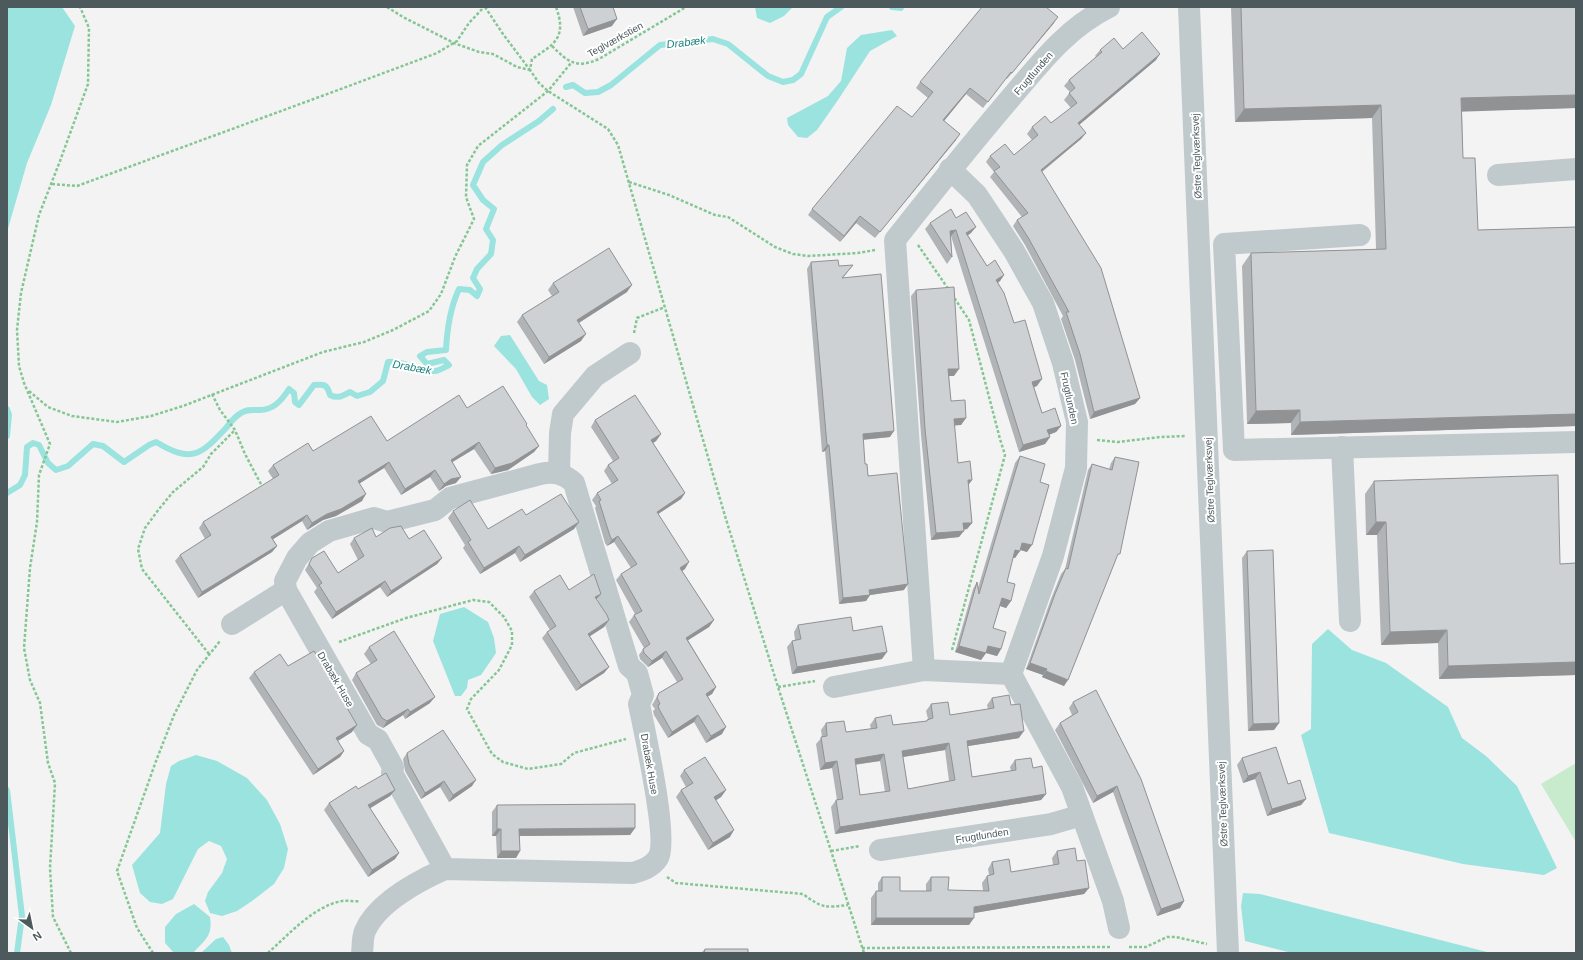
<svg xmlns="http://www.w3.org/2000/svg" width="1583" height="960" font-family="Arial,sans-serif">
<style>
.pitch{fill:#c8ebcd}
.water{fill:#9ae3df}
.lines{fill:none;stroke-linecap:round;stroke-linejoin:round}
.stream{stroke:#9ae3df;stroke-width:6}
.path{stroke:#84c694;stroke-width:2.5;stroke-dasharray:3 2;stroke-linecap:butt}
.minor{stroke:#c0cacd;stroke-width:22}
.wall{fill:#b0b4b6;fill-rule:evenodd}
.shaded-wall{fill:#909294}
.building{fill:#cdd1d4;stroke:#909294;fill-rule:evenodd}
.labels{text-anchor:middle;stroke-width:4;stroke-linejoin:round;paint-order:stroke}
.street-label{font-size:10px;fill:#4c5a5e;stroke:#fff}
.water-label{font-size:11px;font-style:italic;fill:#1c837e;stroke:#fff}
</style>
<rect width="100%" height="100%" fill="#f4f3f3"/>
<path class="pitch" d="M1576,763V842L1541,784Z"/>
<g class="water">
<path d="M7,7H62L75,26L51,105L27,163L7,232Z"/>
<path d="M755,7H793L784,16L770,23L757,18Z"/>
<path d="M892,30L897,36L870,51L838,100L817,130L807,138L798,137L788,125L787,118L828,96L841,81L847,48L861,35Z"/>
<path d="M510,335L539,381L547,385L549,399L540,405L532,397L516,369L494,346L501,336Z"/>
<path d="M464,607L488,622L494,638L496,653L481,675L468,680L467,688L461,696H455L433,641L440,614Z"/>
<path d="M1328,629L1352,650L1386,663L1448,707L1462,738L1486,756L1517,786L1557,868L1544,875L1463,864L1329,833L1301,735L1311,729L1312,644Z"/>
<path d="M196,755L217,761L247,778L267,800L280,824L288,849L284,868L274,884L252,901L237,911L222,916L210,913L205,901L208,892L222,873L227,859L221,846L209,841L198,849L173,899L162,904L150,902L140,893L132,865L160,833L166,784L171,766L179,761Z"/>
<path d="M1243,893L1260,894L1491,953H1292L1245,941L1241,906Z"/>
<path d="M194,904L210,917C213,936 205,940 193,953H174L165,943V927L176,914Z"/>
<path d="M223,937L229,945L232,953H201L216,939Z"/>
</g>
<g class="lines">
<g class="stream">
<path d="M892,7L901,8"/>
<path d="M566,87L573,85L585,93L598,92L611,85L660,45L713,39L728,44L768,76L783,82L793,80L801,74L827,17L841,7"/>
<path d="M7,409L9,415L7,436"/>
<path d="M7,493L20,485L25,475L27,447L33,443L39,445L48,463L56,470L68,466L93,444L103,446L124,462L149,445L156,442C191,463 200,456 226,428C230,423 235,416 241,413C247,409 251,410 258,410C273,411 282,400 289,389L294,393L295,402L299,405L314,385C324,384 327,384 330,395C338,399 343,396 350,392L357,396L370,392L383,381L388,362C403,360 419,372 435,371C439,371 445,367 449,365L444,360L427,364L420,356L427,352L446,350C447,330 450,308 459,289L470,290L477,296L480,289L473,278L477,269L491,254L493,240L486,229L494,209L483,200L473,185L483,162L502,145L539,121L553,109"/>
<path d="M7,790L22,916L17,953"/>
</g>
<g class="path">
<path d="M387,7L403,17L454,43L479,52L493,54L517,67L530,70"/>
<path d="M485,7L503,34L530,70"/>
<path d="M556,7C567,37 555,44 532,59L530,70L539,83L548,91L608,129L618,145L725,516L778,687L864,953"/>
<path d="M552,46C568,62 576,69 599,59L686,7"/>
<path d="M629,182L669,195L715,215L728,217L775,247L793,254L808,256L858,253L875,250"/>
<path d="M52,184L77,186L330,93L437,53L457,41L469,23L484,7"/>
<path d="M918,245L949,290"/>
<path d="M634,333L637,318L665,307"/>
<path d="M29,391L48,407L72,416L117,422L151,416L183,406L323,352L364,342L393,330L429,311L441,294L455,257L474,219L466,197L467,165L478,146L548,91L571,63"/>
<path d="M212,394L220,410L235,430L245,454L263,488"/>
<path d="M1097,440L1118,442L1160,437L1186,436"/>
<path d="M339,642L406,618L473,600L489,602L504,617L512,631V645L499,670L471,699L467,709L492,754L503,762L528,769L561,764L574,753L626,739"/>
<path d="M952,650L1005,455L1000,439L969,320L953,296"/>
<path d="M209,654L142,569L138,549L145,528L159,509L173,492L203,467L211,454L235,430"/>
<path d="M778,687L815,681"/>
<path d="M831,851L860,846"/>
<path d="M667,877L676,883L803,894C822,908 825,908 848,905"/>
<path d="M1129,947H1146L1167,937H1176L1207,944"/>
<path d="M862,948L1110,947"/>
<path d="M71,953L53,917L50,868L55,783L48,763L40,703L30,680L24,648L30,568L37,522L39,475L50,444L24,383L19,366L17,330L21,293L39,215L60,161L88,84L89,28L80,7"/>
<path d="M153,953L137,928L117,871L156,761L174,715L197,670L220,641"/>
<path d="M268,953C288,935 314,906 342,901C348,900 354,902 360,901"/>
</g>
<g class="minor">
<path d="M1189,7L1228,953"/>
<path d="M950,169L977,195L1014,251L1043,303L1063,363L1077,422L1076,468L1053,556L1011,674"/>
<path d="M1498,175L1576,169"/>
<path d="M1360,235L1224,244L1234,450L1576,442"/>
<path d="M1342,447L1350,621"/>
<path d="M559,473L560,433L563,414L595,376L630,353"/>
<path d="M232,624L286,590"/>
<path d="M924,670L895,240C932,193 969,147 1008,101C1039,65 1065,29 1109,7"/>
<path d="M834,687L924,670L1011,674L1072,787L1082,815"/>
<path d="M880,850L1051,824L1082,815L1113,901L1119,928"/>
<path d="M362,953C363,946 362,938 365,931C377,903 418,881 445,869L633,873C643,870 652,867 658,858C669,841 644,729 639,704L643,695L637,673L629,666L574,483C563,473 554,471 540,474L450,498L435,510L387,522L374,518L329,531L310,543L297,558L285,581L286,590L368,734L378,740L393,767L392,773L445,869"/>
</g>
</g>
<g class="wall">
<path d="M573,7H613L612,26L583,36Z"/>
<path d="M1231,7H1576V108L1462,111L1463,158L1478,230L1576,227V426L1291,435V423L1247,424L1242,266L1251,253L1376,249L1372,118L1235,122Z"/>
<path d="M1054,23L1007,79L1006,78L983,108L966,94L944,121L956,140L875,238L856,223L840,242L808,215L812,209L912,117L928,98L916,88L920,82Z"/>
<path d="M1123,49L1156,60L1079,125L1086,133L1081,139L1042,172L1140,398L1135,404L1090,419L1075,360L1061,319L1063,316L1025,245L1013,226L1017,220L1022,217L990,177L994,172L986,162L990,156L1014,155L1032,140L1027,134L1032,127L1051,123L1071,108L1064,100L1070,92L1064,86L1069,80L1096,57L1095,56L1100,50Z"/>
<path d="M956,218L971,233L968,235L987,266L1004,275L1000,281L998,283L1014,323L1037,386L1034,387L1042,413L1061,426L1056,432L1049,435L1050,437L1045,444L1019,452L951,236L952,257L947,264L925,229L930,223Z"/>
<path d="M811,262L839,266L853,265L843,278L890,437L863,440L865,464L904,590L870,595L866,601L839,604L825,451L822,452L807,269Z"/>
<path d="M553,283L627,292L579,323L581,341L544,364L517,322L522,315L552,296L548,290Z"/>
<path d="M916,290L954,376H949L951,401L966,418L961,425H954L958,463L972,480L968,485L972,523L967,529L963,530L959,537L931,540L921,435L911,296Z"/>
<path d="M467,408L539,446L534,452L508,470L491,474L474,449L452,462L456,483L446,486L439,491L430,477L401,495L384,468L360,483L362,501L336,516L323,520L307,530L302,521L273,539L277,546L272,552L198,598L175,561L180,555L205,539L199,528L203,522L273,479L268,471L273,465L313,451L387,441Z"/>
<path d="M595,420L661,434L656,441L653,443L685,493L681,499L658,514L685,569L682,571L714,620L709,627L688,640L716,687L712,694L708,696L722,734L706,743L694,722L668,738L654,715L653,711L655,709L652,705L655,700L659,693L677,682L662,658L648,667L640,659L639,655L644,648L629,622L634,615L635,614L616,580L621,574L631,568L614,542L607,546L605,543L595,508L596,506L592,500L597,493L612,484L604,471L608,465L613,461L591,427Z"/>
<path d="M1020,456L1040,482L1027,552L1020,550L1015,558H1013L1007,582L1011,601L1006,608L1000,606L993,628L1001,649L997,656L986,653L981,660L955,652L973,589L977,582L978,588L1015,463Z"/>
<path d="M1115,457L1116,559L1064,686L1042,677L1043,675L1026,669L1051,599L1061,574L1065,569L1088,470L1092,464L1109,469L1111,463Z"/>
<path d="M1374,481L1560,564L1576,563V675L1439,679L1438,643L1381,645L1377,535H1366L1365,494Z"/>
<path d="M453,511L488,529L526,515L579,522L574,529L520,562L515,553L480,574L463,548L465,545L448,518Z"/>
<path d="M376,537L409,539L442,558L437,564L387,597L380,587L332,619L314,592L317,588L305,570L312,558L338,573L358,560L350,544L354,538Z"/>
<path d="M1247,551L1279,723L1274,730L1248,731L1242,558Z"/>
<path d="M569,590L596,599L609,620L604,627L590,636L609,667L604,673L576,691L542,638L547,632L550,630L529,597L534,591Z"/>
<path d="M798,625L853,631L882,659L792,674L787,647L792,641L795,640L794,632Z"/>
<path d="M369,647L430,703L405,719L403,715L383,728L377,725L352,680L356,673L371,664L364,654Z"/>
<path d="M288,666L352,732L338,741L344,751L340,757L313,775L249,678L254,672Z"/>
<path d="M992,698L1011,705L1019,738L968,746L972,777L1011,771L1010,767L1015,760L1033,768L1046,794L1041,800L835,834L831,807L836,800H837L832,768L820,770L816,744L822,737L821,730L826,723L846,732L871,729L870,725L875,718L893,725L926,721L928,719L926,711L931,704L950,715L988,709L987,705ZM945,750L949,781L908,789L903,757ZM880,761L885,792L860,795L855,765Z"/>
<path d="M1073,702L1184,901L1180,908L1157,916L1113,792L1093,803L1055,730L1060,723L1072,715L1069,708Z"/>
<path d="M407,753L472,786L449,802L440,787L421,799L405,771L403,759Z"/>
<path d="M1242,758L1288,784L1306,799L1301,805L1267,816L1255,779L1243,783L1237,765Z"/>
<path d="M684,770L726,790L721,797L716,800L730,837L708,850L676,797L681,790L686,787L680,776Z"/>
<path d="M358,789L395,790L390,796L370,808L399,853L395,859L368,877L324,810L329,803Z"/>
<path d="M497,805L635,828L630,835L520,836V851L516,858H497L496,836H492V812Z"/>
<path d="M1057,851L1077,861L1089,888L1084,894L974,913L969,925H871V898L876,891H878V883L882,877L900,891H926V884L931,877L948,890L983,891L982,883L987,876L989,875L988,869L992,862L1011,872L1053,865L1052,858Z"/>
<path d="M705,949L748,953H701Z"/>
</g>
<g class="shaded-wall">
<path d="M1058,17L1054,23L1007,79L1012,73Z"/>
<path d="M617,19L612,26L583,36L588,29Z"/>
<path d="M1160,54L1156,60L1073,130L1078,123Z"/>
<path d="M970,88L966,94L939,127L943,120Z"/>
<path d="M1576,95V108L1452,112L1461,98Z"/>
<path d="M1381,105L1372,118L1235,122L1244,109Z"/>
<path d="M1086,133L1081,139L1036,176L1041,170Z"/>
<path d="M960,134L956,140L875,238L880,232Z"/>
<path d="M860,216L856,223L840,242L844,236Z"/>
<path d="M976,227L971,233L961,240L966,233Z"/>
<path d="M956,230L951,236L945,237L950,231Z"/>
<path d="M1004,275L1000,281L991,287L996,280Z"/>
<path d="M632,285L627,292L572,327L577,320Z"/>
<path d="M586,334L581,341L544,364L549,357Z"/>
<path d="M948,369H959L954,376H944Z"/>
<path d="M1042,379L1037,386L1028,389L1032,382Z"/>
<path d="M1140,398L1135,404L1090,419L1094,412Z"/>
<path d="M1300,410L1291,423L1247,424L1256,411Z"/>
<path d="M1576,414V426L1291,435L1300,422Z"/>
<path d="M966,418L961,425L949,426L954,419Z"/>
<path d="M1061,426L1056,432L1042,437L1047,430Z"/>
<path d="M894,431L890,437L858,440L863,434Z"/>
<path d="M661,434L656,441L647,447L651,440Z"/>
<path d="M1050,437L1045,444L1019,452L1023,445Z"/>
<path d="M479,442L474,449L446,466L451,460Z"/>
<path d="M827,445H829L825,451L822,452Z"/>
<path d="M539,446L534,452L508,470L491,474L495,468Z"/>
<path d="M389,462L384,468L354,487L358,481Z"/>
<path d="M435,470L430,477L401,495L405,489Z"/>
<path d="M461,477L456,483L446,486L439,491L444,484L451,479Z"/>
<path d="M968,480H972L967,487Z"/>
<path d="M685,493L681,499L652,518L657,512Z"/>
<path d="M366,494L362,501L336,516L323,520L307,530L312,523L327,514Z"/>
<path d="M307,515L302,521L267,543L271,537Z"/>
<path d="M579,522L574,529L520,562L525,555Z"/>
<path d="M1376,522H1386L1377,535H1366Z"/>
<path d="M963,523H972L967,529L958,530Z"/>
<path d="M964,531L959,537L931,540L936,533Z"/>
<path d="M618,536L614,542L607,546L612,540Z"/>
<path d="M1022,543L1032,545L1027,552L1018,549Z"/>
<path d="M277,546L272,552L198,598L202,592Z"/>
<path d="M519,546L515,553L480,574L484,568Z"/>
<path d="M1015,550L1020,551L1015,558L1010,557Z"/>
<path d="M442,558L437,564L387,597L391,591Z"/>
<path d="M689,562L685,569L676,575L680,568Z"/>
<path d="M385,581L380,587L332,619L336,612Z"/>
<path d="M908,584L904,590L870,595L866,601L839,604L843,598L869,590Z"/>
<path d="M601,594L596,600L595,597Z"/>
<path d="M1002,598L1011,601L1006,608L997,605Z"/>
<path d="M609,620L604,627L584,640L588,634Z"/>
<path d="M714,620L709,627L682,644L686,638Z"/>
<path d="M1447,630L1438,643L1381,645L1390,632Z"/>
<path d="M959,646H988L1001,649L997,656L986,653L981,660L955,652Z"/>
<path d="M666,651L662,658L648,667L652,661Z"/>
<path d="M887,652L882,659L792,674L797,667Z"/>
<path d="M1576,662V675L1439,679L1448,666Z"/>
<path d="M1030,663L1047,669L1043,675L1026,669Z"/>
<path d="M609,667L604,673L576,691L581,685Z"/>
<path d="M1046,671L1068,680L1064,686L1042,677Z"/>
<path d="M716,687L712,694L702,700L706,694Z"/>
<path d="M435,697L430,703L405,719L410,712Z"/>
<path d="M408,709L403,715L383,728L387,721Z"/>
<path d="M698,715L694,722L668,738L672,732Z"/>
<path d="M1279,723L1274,730L1248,731L1253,724Z"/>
<path d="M357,725L352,732L331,745L336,738Z"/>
<path d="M726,727L722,734L706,743L711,736Z"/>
<path d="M1024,731L1019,738L962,747L967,741Z"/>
<path d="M949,743L945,750L897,758L902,751Z"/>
<path d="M344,751L340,757L313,775L318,769Z"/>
<path d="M884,754L880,761L850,765L855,759Z"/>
<path d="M837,761L832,768L820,770L825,763Z"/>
<path d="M1260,772L1255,779L1243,783L1248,776Z"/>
<path d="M476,780L472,786L449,802L453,795Z"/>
<path d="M444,781L440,787L421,799L425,793Z"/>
<path d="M1117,786L1113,792L1093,803L1097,796Z"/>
<path d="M395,790L390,796L364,812L368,805Z"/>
<path d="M726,790L721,797L710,804L714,797Z"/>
<path d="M1046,794L1041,800L835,834L840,827Z"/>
<path d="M1306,799L1301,805L1267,816L1272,809Z"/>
<path d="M635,828L630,835L515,836L519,829Z"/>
<path d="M497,829H501L496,836H492Z"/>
<path d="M734,830L730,837L708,850L713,843Z"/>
<path d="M501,851H520L516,858H497Z"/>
<path d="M399,853L395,859L368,877L372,870Z"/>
<path d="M1089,888L1084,894L969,914L974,907Z"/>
<path d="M1184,901L1180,908L1157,916L1161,909Z"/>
<path d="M876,918H974L969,925H871Z"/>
</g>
<g class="building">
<path d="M580,7H613L617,19L588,29Z"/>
<path d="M982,7H1046L1058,17L1012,73L1011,72L988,102L970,88L943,120L960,134L880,232L860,216L844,236L812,209L897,106L912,117L933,92L920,82Z"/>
<path d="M1241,7H1576V95L1461,98L1463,158H1475L1478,230L1576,227V414L1300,422V410L1256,411L1251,253L1386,249L1381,105L1244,109Z"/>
<path d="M1142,32L1160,54L1078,123L1086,133L1041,170L1101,268L1140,398L1094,412L1080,354L1066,312H1069L1029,239L1017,220L1028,213L994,171L1000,167L990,156L1005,144L1014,155L1038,135L1032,127L1045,116L1051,123L1077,103L1069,93L1075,88L1069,80L1102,52L1100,50L1114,38L1123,49Z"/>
<path d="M951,209L956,218L966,212L976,227L966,233L987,266L995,260L1004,275L996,280L1004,293L1014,323L1025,320L1042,379L1032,382L1042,413L1055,408L1061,426L1047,430L1050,437L1023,445L956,230L950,231L952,257L930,223Z"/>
<path d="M609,248L632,285L577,320L586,334L549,357L522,315L559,292L553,283Z"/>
<path d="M838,260L839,266L853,265L842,278L881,274L894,431L863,434L865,464H867L868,476L897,473L908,584L869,590L870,595L843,598L829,445H827L811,262Z"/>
<path d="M954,287L959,369H948L951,401L965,400L966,418L954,419L958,463L970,461L972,480H968L972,523H963L964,531L936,533L925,429L916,290Z"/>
<path d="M503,386L527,424L526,425L539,446L512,463L495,468L479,442L451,460L461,477L451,479L444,484L435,470L405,489L389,462L358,481L366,494L341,509L327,514L312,523L307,515L271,537L277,546L202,592L180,555L211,535L203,522L279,475L273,465L308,443L313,451L371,416L387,441L459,395L467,408Z"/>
<path d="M635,395L661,434L651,440L685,493L657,512L689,562L680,568L714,620L686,638L716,687L706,694L726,727L711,736L698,715L672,732L659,709L658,705L660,704L657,698L659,693L683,679L666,651L652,661L644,653L643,649L650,644L634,615L642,611L621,574L637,564L618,536L612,540L610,536L599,501L601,500L597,493L618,480L608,465L619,458L595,420Z"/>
<path d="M1020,456L1045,464L1040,482L1049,485L1032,545L1022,543L1020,551L1015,550L1007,582L1015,584L1011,601L1002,598L993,628L1006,632L1001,649L988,646L986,653L959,646L977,582L979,594Z"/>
<path d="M1115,457L1139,462L1120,554H1118L1068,680L1046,671L1047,669L1030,663L1055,594L1066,568L1068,569L1092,464L1112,470Z"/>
<path d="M1558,475L1560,564L1576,563V662L1448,666L1447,630L1390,632L1386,522H1376L1374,481Z"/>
<path d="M561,494L579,522L525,555L519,546L484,568L468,542L471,540L453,511L470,500L488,529L522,509L526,515Z"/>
<path d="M401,526L409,539L424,530L442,558L391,591L385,581L336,612L319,585L322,583L309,564L312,558L324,551L338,573L364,556L354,538L372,528L376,537L390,528Z"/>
<path d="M1273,550L1279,723L1253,724L1247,551Z"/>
<path d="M594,574L601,594L595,597L607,615L609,620L588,634L609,667L581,685L547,632L556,626L534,591L560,575L569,590Z"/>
<path d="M851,617L853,631L882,626L887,652L797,667L792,641L801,639L798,625Z"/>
<path d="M394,631L435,697L410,712L408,709L387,721L382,718L356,673L377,660L369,647Z"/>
<path d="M314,651L357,725L336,738L344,751L318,769L254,672L280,654L288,666Z"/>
<path d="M1096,690L1141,779L1184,901L1161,909L1117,786L1097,796L1060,723L1078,712L1073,702Z"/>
<path d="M1009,695L1011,705L1020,704L1024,731L967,741L972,777L1016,770L1015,760L1031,758L1033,768L1042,766L1046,794L840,827L836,800L843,799L837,761L825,763L821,737L827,736L826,723L844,721L846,732L877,728L875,718L891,715L893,725L927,721V720L933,718L931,704L948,702L950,715L994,708L992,698ZM949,743L955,780L908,789L902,751ZM884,754L890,791L860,795L855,759Z"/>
<path d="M443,730L476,780L453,795L444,781L425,793L409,764L407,753Z"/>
<path d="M1276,747L1288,784L1300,780L1306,799L1272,809L1260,772L1248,776L1242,758Z"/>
<path d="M705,757L726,790L714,797L734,830L713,843L681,790L693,783L684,770Z"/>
<path d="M386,773L395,790L368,805L399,853L372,870L329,803L356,786L358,789Z"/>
<path d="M635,804V828L519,829L520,851H501V829H497V805Z"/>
<path d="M1075,848L1077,861L1085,860L1089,888L974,907V918H876V891H882V877H900V891H931V877H949L948,890L989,891L987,876L994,874L992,862L1009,859L1011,872L1059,864L1057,851Z"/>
<path d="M705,949H748V953H704Z"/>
</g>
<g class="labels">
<g class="street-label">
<text transform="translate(615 39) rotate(-29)" y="4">Teglværkstien</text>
<text transform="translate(1033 73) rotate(-49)" y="4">Frugtlunden</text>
<text transform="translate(1196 156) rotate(-92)" y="4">Østre Teglværksvej</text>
<text transform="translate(1070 398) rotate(78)" y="4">Frugtlunden</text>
<text transform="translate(1209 480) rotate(-92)" y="4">Østre Teglværksvej</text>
<text transform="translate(336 679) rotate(60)" y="4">Drabæk Huse</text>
<text transform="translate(650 764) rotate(80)" y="4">Drabæk Huse</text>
<text transform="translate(1222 804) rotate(-92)" y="4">Østre Teglværksvej</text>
<text transform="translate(982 835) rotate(-9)" y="4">Frugtlunden</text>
</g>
<g class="water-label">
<text transform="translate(686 42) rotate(-7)" y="4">Drabæk</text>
<text transform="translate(412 367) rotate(10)" y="4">Drabæk</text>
</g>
</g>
<rect width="1583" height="960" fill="none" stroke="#4c5a5e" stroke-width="16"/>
<g transform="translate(32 928) rotate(147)" stroke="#ffffff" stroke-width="3" paint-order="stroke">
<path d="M0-3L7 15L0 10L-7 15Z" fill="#4c5a5e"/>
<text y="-6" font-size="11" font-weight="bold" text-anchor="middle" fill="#4c5a5e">N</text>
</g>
</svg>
